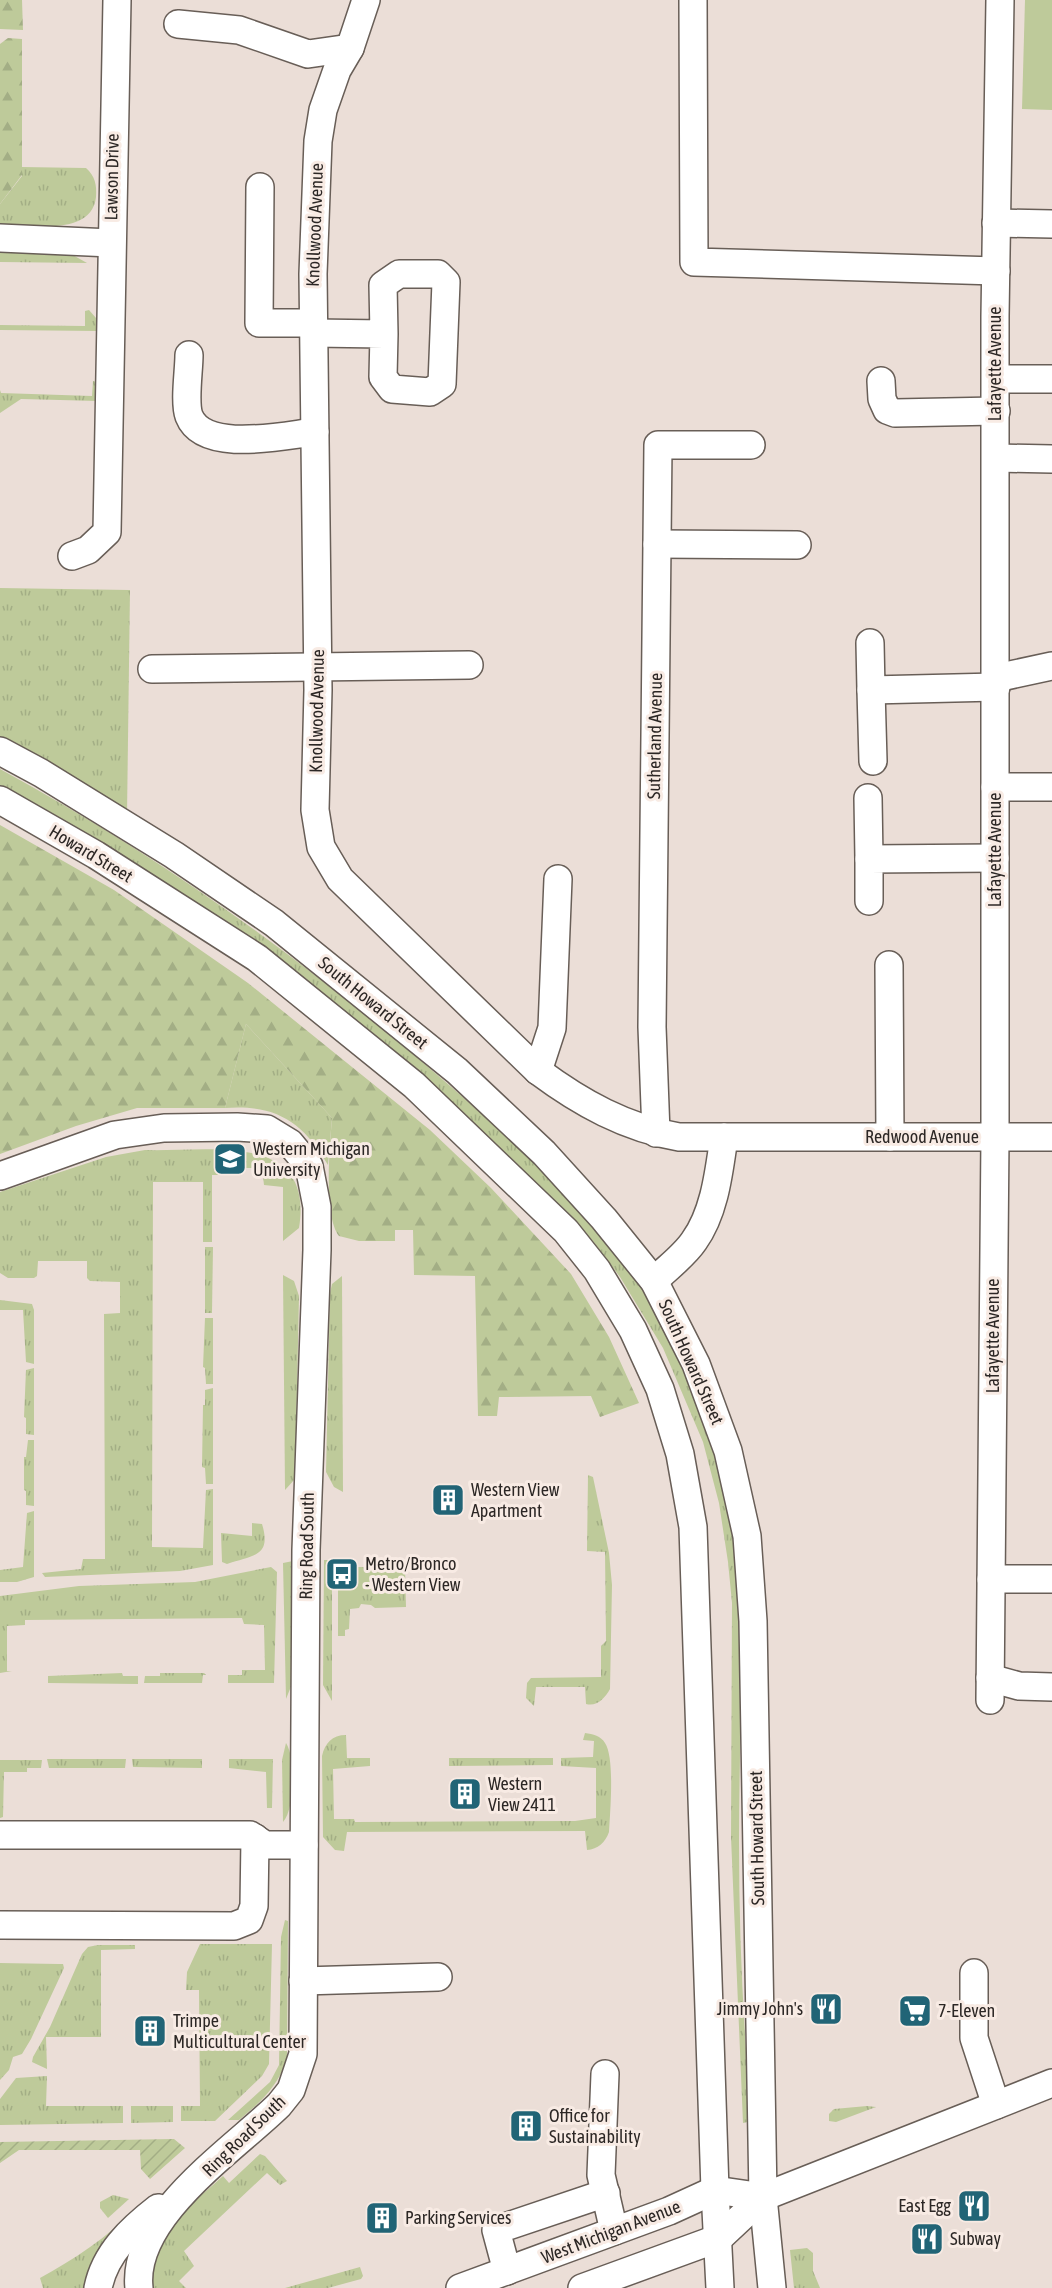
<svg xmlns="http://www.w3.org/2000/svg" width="1052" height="2288" font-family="'Asap Condensed',sans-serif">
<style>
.grass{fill:url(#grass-tufts)}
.forest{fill:url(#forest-firs)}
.park{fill:#beca9a}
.garden{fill:url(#garden-furrows)}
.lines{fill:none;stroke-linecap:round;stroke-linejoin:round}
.minor-casing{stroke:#685e57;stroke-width:30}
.minor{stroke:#fff;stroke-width:27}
.labels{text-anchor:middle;stroke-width:6;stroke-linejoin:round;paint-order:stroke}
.street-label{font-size:18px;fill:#2c2725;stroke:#f8ebe4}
.poi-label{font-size:18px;fill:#2c2725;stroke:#f8ebe4;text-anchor:start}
</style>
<defs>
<pattern id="grass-tufts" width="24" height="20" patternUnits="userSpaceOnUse" patternTransform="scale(1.5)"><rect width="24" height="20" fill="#beca9a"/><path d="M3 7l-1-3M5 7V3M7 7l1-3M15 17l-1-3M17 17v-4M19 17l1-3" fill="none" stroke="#a3ae85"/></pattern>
<pattern id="forest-firs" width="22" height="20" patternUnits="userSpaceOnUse" patternTransform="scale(1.5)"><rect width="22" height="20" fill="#beca9a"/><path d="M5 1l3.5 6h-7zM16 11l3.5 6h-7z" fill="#a3ae85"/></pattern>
<pattern id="garden-furrows" width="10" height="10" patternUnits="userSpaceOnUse" patternTransform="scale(1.5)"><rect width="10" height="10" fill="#beca9a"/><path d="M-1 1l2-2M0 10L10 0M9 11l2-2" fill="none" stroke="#a3ae85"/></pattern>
</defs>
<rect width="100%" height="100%" fill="#ebded7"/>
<g class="grass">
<path d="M22,167L86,168C95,176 97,185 96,197C92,237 28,225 0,225V204L22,176Z"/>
<path d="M0,252L71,254L87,263L0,262Z"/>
<path d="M89,310L96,318L98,331L0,330V325L85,326V311Z"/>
<path d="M93,381L97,382L98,401L21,399L0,413V390L1,393L92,396Z"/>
<path d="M0,588L130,590L127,815L0,742Z"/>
<path d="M0,769C162,857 310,964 449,1085C511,1139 578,1198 626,1265C672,1328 718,1427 730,1504C747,1616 739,1729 739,1842C739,1934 743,2029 752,2121L743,2123L731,1837L732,1603L728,1562L719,1503L703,1442L663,1348L620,1277L592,1240L465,1117L108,847L0,785Z"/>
<path d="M246,1024L332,1118L328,1165C303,1122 276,1104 225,1108Z"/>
<path d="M145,1150C207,1152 315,1130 299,1228L283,1241V1187L264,1185L262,1168H237V1175H212V1242H203V1182H153L152,1547L203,1548L206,1490L213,1489V1565L180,1571L45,1577L42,1573L81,1569L83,1559H105L104,1314L120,1313V1282L90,1281L87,1278V1261H38L37,1276L34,1278H8L0,1273V1192L106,1157Z"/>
<path d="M205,1247H213L212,1313H205Z"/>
<path d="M283,1275L294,1281L299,1296L295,1479L285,1490Z"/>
<path d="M342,1276L343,1492L334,1487L326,1472L330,1293L332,1284Z"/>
<path d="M0,1300L32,1304L34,1310V1364L26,1362L23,1310H0Z"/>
<path d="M205,1318H213V1384H206L205,1368L203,1367Z"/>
<path d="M34,1368V1435L26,1434V1418L24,1417L26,1370Z"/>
<path d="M213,1388V1484H206L205,1468L202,1467L203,1405H205V1390Z"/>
<path d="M28,1440H34V1506L26,1505V1491L24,1490V1457H26Z"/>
<path d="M588,1475L593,1477L609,1553L612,1585L610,1689C605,1698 597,1707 586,1704L585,1687H536L534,1706L526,1698L527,1683L531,1678L601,1677V1646L606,1641L605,1552L587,1551Z"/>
<path d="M34,1511V1577L17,1582H0V1570L23,1567L27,1513Z"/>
<path d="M252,1523L262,1524C272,1557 253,1555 227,1564L222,1562L221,1533L252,1536Z"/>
<path d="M324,1560H332V1701L323,1685Z"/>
<path d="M293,1561L292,1684L286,1699L283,1563Z"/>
<path d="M271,1567L277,1572L274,1683H228V1675H242V1670H265L264,1625L244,1624L242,1618L25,1620V1625L7,1626V1671H12L0,1673V1596L79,1586L195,1582Z"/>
<path d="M338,1567H405L406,1607L375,1608L371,1605L361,1604L359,1608L350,1609L349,1629L345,1630V1636H338Z"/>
<path d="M122,1673L123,1676H138V1684L48,1683V1676Z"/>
<path d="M160,1673H204L206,1675H203L202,1683H144L145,1676H160Z"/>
<path d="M585,1733C593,1734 601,1736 605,1743C615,1758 610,1813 609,1832C605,1843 598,1849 587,1850L585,1831L347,1832L344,1851L335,1850L323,1837L322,1756C325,1743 332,1735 346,1735L347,1758H370V1766L333,1769L334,1819H354L355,1822L575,1821L596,1818V1768L561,1766V1758L593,1757L594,1741L583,1740Z"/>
<path d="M286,1743C296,1758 295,1809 283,1822L282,1760Z"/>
<path d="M449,1758H553V1765L449,1766Z"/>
<path d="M47,1759H126L125,1768H49Z"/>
<path d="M132,1759H202V1768L133,1767Z"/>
<path d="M229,1759H273L272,1808H267L266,1772L229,1768Z"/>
<path d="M0,1760H42L41,1768H27V1772H4L3,1817L0,1818Z"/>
<path d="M285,1920L288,1921L287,2060C277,2087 260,2103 239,2120H228L270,2082L279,2065L281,1937Z"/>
<path d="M200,1944H272L269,2064L262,2076L215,2121H181V2106H200L199,1990H186L187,1972Z"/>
<path d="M98,1945H135V1949L101,1950V2037H46L47,2069L32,2062L33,2057L50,2027L82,1954L88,1947Z"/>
<path d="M0,1963L59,1964H63L64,1968L31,2039L22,2054L13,2057L9,2070L0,2080Z"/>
<path d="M47,2076L46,2106H123V2123L0,2125V2099L16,2078Z"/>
<path d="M131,2106H173V2122L131,2123Z"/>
<path d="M867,2106L876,2107L836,2122L829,2121V2114L834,2109Z"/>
<path d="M260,2154L265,2156L287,2181L280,2185L267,2173L184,2251L194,2266L179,2281L186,2288H151C151,2281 149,2272 150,2265C157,2228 197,2200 223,2176L229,2183Z"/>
<path d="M113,2195L129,2199L108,2218L100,2208V2202Z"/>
<path d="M135,2209L134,2216L90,2288H43L40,2278C73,2260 108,2237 135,2209Z"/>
<path d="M807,2248L813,2253V2271L820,2288H794L790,2250Z"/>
<path d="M360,2267L363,2276L361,2279L328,2288H285Z"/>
</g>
<g class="forest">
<path d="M0,0H22L23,30L0,29Z"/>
<path d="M8,38L22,39V175L0,204V44Z"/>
<path d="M0,825L114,890L248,983L430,1130L491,1188L571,1274L609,1337L639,1403L600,1417L591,1396L499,1397L497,1416H478L475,1276L414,1275L413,1230H395V1241H359L339,1236C323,1215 330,1145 332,1118L246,1024L225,1108H137L76,1126L0,1154Z"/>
</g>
<path class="park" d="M1025,0H1052V110L1022,109Z"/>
<path class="garden" d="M174,2139L185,2148L150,2179L141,2169L140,2150H19L0,2163V2142Z"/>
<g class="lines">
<defs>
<g id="minor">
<path d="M366,0L350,48L337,70L323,110L318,141L313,274L318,690L315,810L321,847L340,879L538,1071C581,1103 626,1128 679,1137H1052"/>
<path d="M693,0L694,262L996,271"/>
<path d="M178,24L239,30L308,54L350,48"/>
<path d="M260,187L259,323H314"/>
<path d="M996,223L1052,224"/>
<path d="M0,238L111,243"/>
<path d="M314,333L384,334L383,377L392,389L430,392L442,384L446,282L438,274H399L383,285L384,334"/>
<path d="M189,355C189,371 184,402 189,416C204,454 285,435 315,432"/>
<path d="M996,379H1052"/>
<path d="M881,381L882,399L887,410L895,413L996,411"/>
<path d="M996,458L1052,459"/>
<path d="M657,544L797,545"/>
<path d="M72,556L88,550L107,532L117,0"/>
<path d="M870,643L871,690L996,687"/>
<path d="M152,669L469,665"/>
<path d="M996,678L1052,666"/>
<path d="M871,690L873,761"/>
<path d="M0,751L41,773L174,855L274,923L457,1071L544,1153L604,1219L654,1281L696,1364L728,1451L747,1536L753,1621L763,2197L772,2288"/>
<path d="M995,787H1052"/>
<path d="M868,798L869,859"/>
<path d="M0,800L96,855L257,958L414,1085L566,1231L597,1270L633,1330L660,1389L680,1454L693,1527L715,2190L720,2288"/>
<path d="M869,901V859L995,858"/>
<path d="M889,965L890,1137"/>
<path d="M538,1071L552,1028L558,879"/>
<path d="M656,1133L652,1027L658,445H751"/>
<path d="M0,1176L115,1135L164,1128L237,1127L267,1129L290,1143L309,1166L317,1207V1250L306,1550L303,2054L291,2090L279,2105C233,2150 131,2217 139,2288"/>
<path d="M654,1281C667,1268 684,1256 694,1241C715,1212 719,1171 724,1137"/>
<path d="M991,1579H1052"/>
<path d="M990,1678L1019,1686L1052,1687"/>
<path d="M990,1700L995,1137V316L1000,0"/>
<path d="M0,1835H250L265,1845H304"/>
<path d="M0,1925L234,1926L249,1920L254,1906L255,1838"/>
<path d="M974,1973V2038L996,2105"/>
<path d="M303,1981L438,1977"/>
<path d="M605,2074L601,2175L614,2231"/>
<path d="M507,2271L496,2230L606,2193"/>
<path d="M98,2288C105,2253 131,2229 158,2208"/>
<path d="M460,2288L669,2211L715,2190L763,2197"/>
<path d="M582,2288L719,2238L763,2197L1052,2083"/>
</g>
</defs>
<use href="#minor" class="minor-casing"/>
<use href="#minor" class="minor"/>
</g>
<defs>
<symbol id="university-square" viewBox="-11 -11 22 22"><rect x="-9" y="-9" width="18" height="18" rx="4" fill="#216476" stroke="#f8ebe4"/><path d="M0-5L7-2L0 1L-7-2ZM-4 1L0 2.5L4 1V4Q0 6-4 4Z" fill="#fff"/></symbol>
<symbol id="building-square" viewBox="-11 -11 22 22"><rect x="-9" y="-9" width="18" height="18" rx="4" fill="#216476" stroke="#f8ebe4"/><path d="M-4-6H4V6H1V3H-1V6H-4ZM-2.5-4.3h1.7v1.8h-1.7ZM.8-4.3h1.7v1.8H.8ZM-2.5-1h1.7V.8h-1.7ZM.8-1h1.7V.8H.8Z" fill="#fff"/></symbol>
<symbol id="bus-square" viewBox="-11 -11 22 22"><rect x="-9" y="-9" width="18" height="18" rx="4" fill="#216476" stroke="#f8ebe4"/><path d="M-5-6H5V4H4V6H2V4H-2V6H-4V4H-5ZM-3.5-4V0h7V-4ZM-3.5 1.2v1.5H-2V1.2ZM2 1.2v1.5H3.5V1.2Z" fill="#fff"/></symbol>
<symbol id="restaurant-square" viewBox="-11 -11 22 22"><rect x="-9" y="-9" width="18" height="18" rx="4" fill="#216476" stroke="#f8ebe4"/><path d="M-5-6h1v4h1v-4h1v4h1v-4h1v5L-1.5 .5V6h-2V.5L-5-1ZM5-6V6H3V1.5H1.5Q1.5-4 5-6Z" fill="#fff"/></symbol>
<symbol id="supermarket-square" viewBox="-11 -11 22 22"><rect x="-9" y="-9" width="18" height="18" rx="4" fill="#216476" stroke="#f8ebe4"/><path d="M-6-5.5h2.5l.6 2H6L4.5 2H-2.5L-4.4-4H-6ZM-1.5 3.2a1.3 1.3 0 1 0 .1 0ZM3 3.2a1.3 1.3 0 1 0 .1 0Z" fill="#fff"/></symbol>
</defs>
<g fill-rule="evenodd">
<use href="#university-square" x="211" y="1140" width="38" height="38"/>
<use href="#building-square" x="429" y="1481" width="38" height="38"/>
<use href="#bus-square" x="323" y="1555" width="38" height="38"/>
<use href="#building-square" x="446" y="1775" width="38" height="38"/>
<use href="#restaurant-square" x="807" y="1990" width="38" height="38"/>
<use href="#supermarket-square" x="896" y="1992" width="38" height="38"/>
<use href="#building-square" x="131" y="2012" width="38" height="38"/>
<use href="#building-square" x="507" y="2107" width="38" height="38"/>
<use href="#restaurant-square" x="955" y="2187" width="38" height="38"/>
<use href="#building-square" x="363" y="2199" width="38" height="38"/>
<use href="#restaurant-square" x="908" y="2220" width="38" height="38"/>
</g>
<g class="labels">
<g class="street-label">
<text transform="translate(112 177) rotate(-89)" y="6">Lawson Drive</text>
<text transform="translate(315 225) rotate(-88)" y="6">Knollwood Avenue</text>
<text transform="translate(995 364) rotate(-90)" y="6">Lafayette Avenue</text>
<text transform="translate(317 711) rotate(-89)" y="6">Knollwood Avenue</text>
<text transform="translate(655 736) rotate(-89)" y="6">Sutherland Avenue</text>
<text transform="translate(995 850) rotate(-90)" y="6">Lafayette Avenue</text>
<text transform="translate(91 854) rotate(31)" y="6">Howard Street</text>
<text transform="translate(373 1003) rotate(39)" y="6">South Howard Street</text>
<text x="922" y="1143">Redwood Avenue</text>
<text transform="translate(993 1336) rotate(-90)" y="6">Lafayette Avenue</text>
<text transform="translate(691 1362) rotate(66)" y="6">South Howard Street</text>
<text transform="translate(307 1546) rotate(-89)" y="6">Ring Road South</text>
<text transform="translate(757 1838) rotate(-91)" y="6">South Howard Street</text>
<text transform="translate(244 2136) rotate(-44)" y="6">Ring Road South</text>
<text transform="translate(611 2232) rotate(-21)" y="6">West Michigan Avenue</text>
</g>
<g class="poi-label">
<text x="253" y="1155">Western Michigan<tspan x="253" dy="21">University</tspan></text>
<text x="471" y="1496">Western View<tspan x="471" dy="21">Apartment</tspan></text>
<text x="365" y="1570">Metro/Bronco<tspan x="365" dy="21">- Western View</tspan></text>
<text x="488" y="1790">Western<tspan x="488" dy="21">View 2411</tspan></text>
<text x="803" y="2015" text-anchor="end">Jimmy John's</text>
<text x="938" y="2017">7-Eleven</text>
<text x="173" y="2027">Trimpe<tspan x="173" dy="21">Multicultural Center</tspan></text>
<text x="549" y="2122">Office for<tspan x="549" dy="21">Sustainability</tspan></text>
<text x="951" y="2212" text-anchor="end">East Egg</text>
<text x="405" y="2224">Parking Services</text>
<text x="950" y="2245">Subway</text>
</g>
</g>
</svg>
